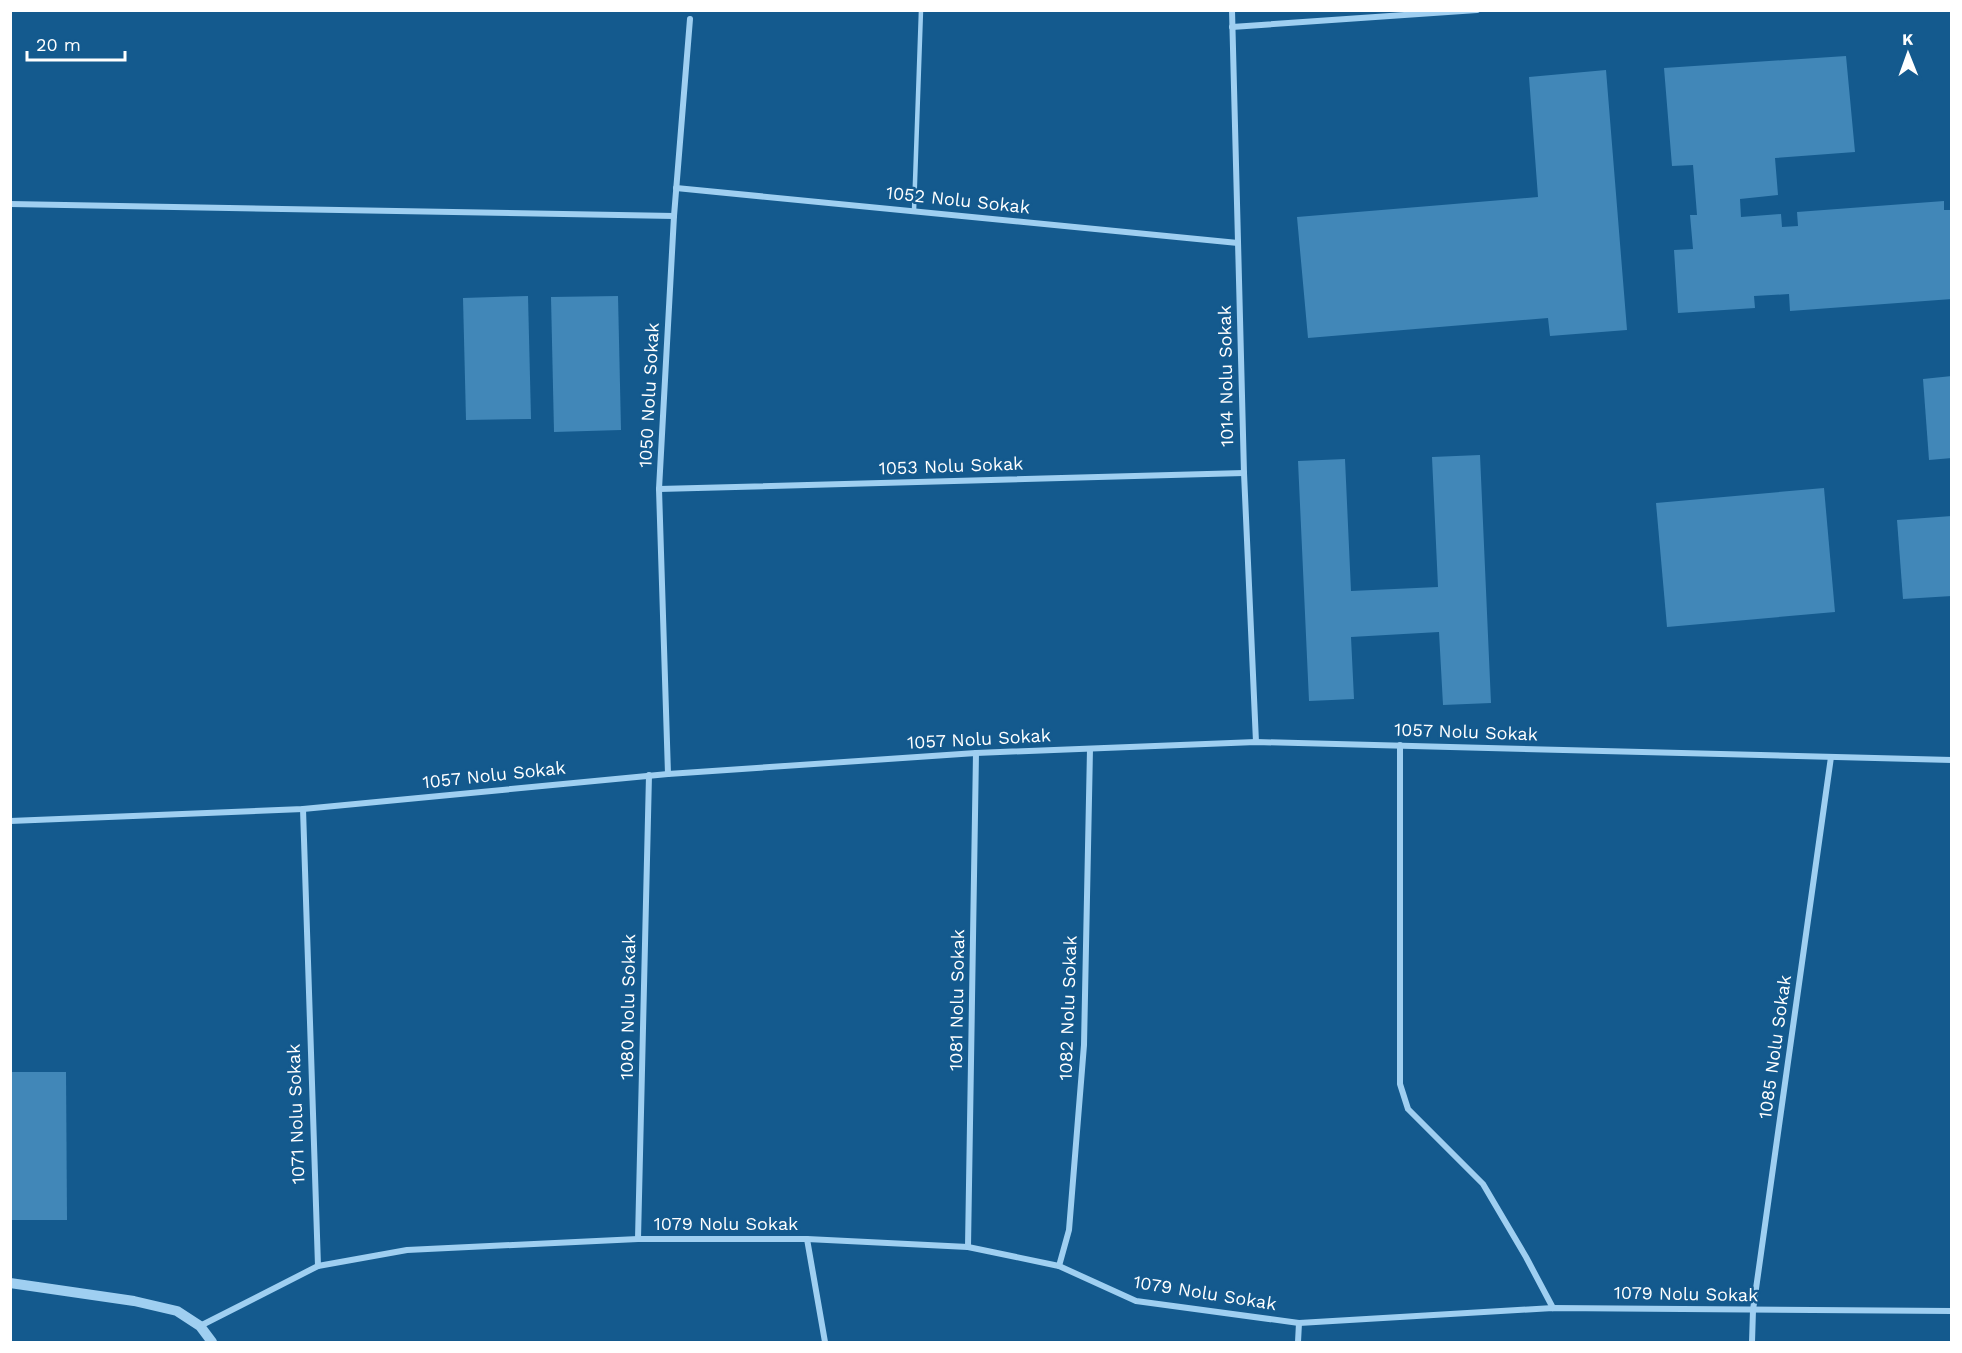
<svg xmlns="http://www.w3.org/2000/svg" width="1962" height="1353" font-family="'Work Sans',sans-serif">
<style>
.building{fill:#4187b8}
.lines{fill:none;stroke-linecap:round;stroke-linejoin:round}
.service{stroke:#9fcff1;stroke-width:4.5}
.minor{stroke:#9fcff1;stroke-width:6}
.tertiary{stroke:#9fcff1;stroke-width:10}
.labels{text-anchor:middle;stroke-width:5;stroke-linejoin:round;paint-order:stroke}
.street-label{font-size:18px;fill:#fff;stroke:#145a8e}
</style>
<rect width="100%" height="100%" fill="#145a8e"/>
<g class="building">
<path d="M1846,56L1855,152L1775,158L1778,195L1740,199L1741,217L1781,214L1782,227L1798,226L1797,212L1944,201V210H1952V299L1790,311L1789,294L1754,296L1755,308L1678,313L1674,250L1693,249L1690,215H1697L1693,165L1672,166L1664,68Z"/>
<path d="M1606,70L1627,330L1550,336L1548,318L1308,338L1297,217L1538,197L1529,77Z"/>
<path d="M528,296L531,419L466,420L463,298Z"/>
<path d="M618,296L621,430L554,432L551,297Z"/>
<path d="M1952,376V458L1929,460L1923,379Z"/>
<path d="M1480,455L1491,703L1443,705L1439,632L1351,637L1354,699L1309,701L1298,461L1345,459L1351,591L1438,587L1432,457Z"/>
<path d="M1824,488L1835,612L1667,627L1656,503Z"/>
<path d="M1952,516V596L1903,599L1897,520Z"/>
<path d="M10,1072H66L67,1220H10Z"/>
</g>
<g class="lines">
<path class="service" d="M914,211L921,10"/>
<g class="minor">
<path d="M1232,10L1244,473L1256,742"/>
<path d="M1232,27L1477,10"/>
<path d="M676,188L1238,243"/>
<path d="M10,204L674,216"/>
<path d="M659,489L1244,473"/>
<path d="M1400,745V1084L1408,1109L1483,1184L1526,1257L1553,1308"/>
<path d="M668,774L659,489L674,216L690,19"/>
<path d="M10,821L303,809L668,774L976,753L1256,742L1952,760"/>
<path d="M638,1239L649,775"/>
<path d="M807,1239L825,1342"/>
<path d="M968,1247L976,753"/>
<path d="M318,1266L407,1250L638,1239H807L968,1247L1059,1266L1136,1301L1299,1323L1553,1308L1952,1311"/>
<path d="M1059,1266L1069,1230L1084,1045L1090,749"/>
<path d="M200,1326L318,1266L303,809"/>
<path d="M1298,1342L1299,1323"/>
<path d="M1752,1342L1753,1310L1831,757"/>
</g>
<path class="tertiary" d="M10,1283L134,1301L177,1311L200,1326L212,1342"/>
</g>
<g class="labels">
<g class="street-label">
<text transform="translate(958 200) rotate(6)" y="6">1052 Nolu Sokak</text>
<text transform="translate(1226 376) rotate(-91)" y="6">1014 Nolu Sokak</text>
<text transform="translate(649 395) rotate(-87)" y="6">1050 Nolu Sokak</text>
<text transform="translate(951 466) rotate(-2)" y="6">1053 Nolu Sokak</text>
<text transform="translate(1466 732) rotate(2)" y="6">1057 Nolu Sokak</text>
<text transform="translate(979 739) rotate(-3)" y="6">1057 Nolu Sokak</text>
<text transform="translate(494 775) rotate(-6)" y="6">1057 Nolu Sokak</text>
<text transform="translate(957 1000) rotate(-89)" y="6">1081 Nolu Sokak</text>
<text transform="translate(628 1007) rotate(-89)" y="6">1080 Nolu Sokak</text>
<text transform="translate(1068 1008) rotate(-88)" y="6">1082 Nolu Sokak</text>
<text transform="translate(1775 1047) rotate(-82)" y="6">1085 Nolu Sokak</text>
<text transform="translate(296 1114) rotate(-92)" y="6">1071 Nolu Sokak</text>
<text x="726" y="1230">1079 Nolu Sokak</text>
<text transform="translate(1205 1293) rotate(9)" y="6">1079 Nolu Sokak</text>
<text transform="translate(1686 1294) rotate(1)" y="6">1079 Nolu Sokak</text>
</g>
</g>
<rect width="1962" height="1353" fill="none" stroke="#ffffff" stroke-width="24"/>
<g transform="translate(1908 54) rotate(359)" stroke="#145a8e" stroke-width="4.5" paint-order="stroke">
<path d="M0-4.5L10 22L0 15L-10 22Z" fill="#ffffff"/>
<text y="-9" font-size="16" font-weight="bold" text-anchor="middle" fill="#ffffff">K</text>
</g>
<path d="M27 51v9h98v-9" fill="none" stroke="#ffffff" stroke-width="3"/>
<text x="36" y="51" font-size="18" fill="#ffffff" stroke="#145a8e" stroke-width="4.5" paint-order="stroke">20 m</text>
</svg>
